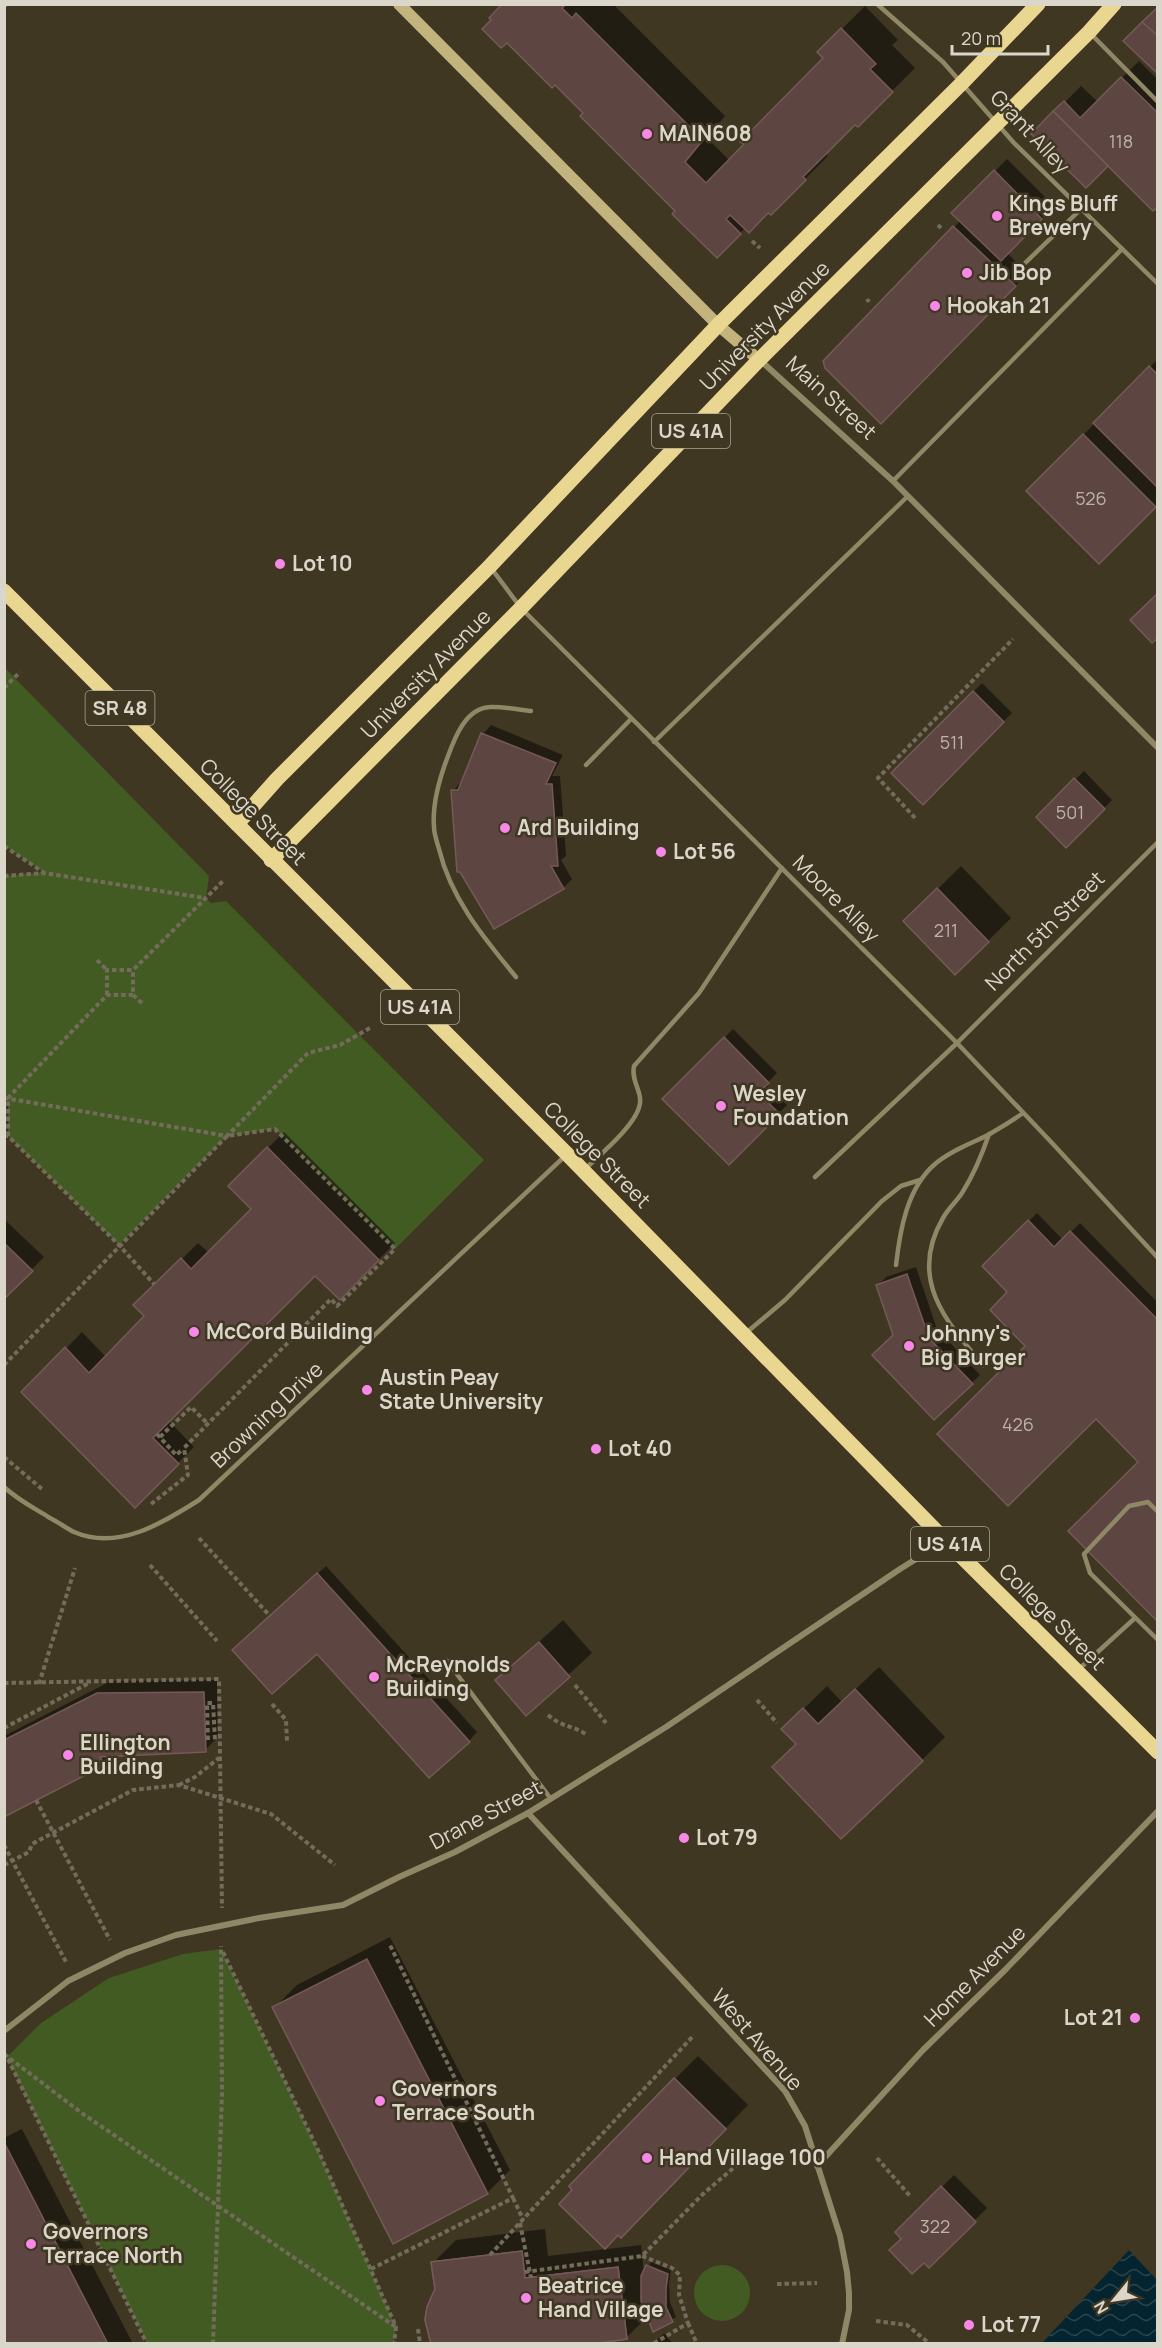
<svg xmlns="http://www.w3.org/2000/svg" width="1162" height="2348" font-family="Manrope,sans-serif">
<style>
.green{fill:#415b23}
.water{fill:url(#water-waves)}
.shadow{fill:#0007}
.building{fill:#5d4542;stroke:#745a57;stroke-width:1.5}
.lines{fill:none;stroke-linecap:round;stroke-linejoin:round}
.path{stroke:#746c5b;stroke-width:4;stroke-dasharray:4.5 3;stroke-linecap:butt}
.lane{stroke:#908766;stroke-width:4.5}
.street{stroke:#908766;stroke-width:6}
.secondary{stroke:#c3b47e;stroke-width:12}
.primary{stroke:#e9d690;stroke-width:15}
.poi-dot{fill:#f987e8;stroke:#403723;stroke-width:2}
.labels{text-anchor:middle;stroke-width:5;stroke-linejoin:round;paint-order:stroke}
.number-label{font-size:18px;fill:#bcb2a8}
.shield{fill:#403723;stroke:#aca698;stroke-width:1.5}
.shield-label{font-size:20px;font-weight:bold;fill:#dbd6ca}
.street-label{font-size:21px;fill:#dbd6ca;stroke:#403723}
.poi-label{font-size:21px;font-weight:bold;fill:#dbd6ca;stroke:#403723;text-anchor:start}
</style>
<defs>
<pattern id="water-waves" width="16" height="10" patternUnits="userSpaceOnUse" patternTransform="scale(1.5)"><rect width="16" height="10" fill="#042530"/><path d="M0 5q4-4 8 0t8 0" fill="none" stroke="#28444d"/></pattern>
</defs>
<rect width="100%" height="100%" fill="#403723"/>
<g class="green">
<path d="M5,668L209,876L206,898L211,903L226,901L484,1160L395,1249L275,1129L227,1136L119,1245L8,1136V1098H4L5,876L43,872L5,846Z"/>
<path d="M221,1949L318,2150L396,2327L394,2343H147L7,2057L41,2023L109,1978L183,1954Z"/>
<circle cx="722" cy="2293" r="28"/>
</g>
<path class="water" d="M1129,2250L1157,2280V2343H1042Z"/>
<g class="shadow">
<path d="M504,4H613L725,116L707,138L730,161L825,58L819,52L865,6L898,40L892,45L915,68L858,125L855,122L825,153L828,156L771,213L769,211L745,228L717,256L585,113Z"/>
<path d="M1139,61L1158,80V209L1108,163L1086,186L1033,134L1081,86L1098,102Z"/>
<path d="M1007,159L1054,206L1007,253L1028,273L881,422L826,359L961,220L953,213Z"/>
<path d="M1158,359V503L1099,562L1028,491Z"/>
<path d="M982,683L1012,713L923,803L893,773Z"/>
<path d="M491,725L563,755L552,776H560L566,856L561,860L572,879L564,887L494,927L453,791L461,782L483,734Z"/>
<path d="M1084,771L1112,800L1066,846L1038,817Z"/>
<path d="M961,866L1011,918L956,973L905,921Z"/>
<path d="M733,1029L777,1073L766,1084L787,1105L729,1163L664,1099Z"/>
<path d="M284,1132L395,1243L340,1298L315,1274L169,1421L194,1447L135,1506L23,1392L82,1332L106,1357L146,1316L136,1305L198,1243L209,1253L253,1209L230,1186Z"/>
<path d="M1037,1213L1063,1240L1080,1223L1158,1303V1620L1140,1462L1027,1346L1010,1292L984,1266Z"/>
<path d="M4,1219L44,1257L4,1298Z"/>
<path d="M916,1267L937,1329L980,1375L934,1418L895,1335L878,1286L886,1277Z"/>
<path d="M326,1566L477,1732L469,1741L317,1652L242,1641Z"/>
<path d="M563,1620L592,1653L526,1714L497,1680Z"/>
<path d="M879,1667L945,1737L922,1760L798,1744L783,1729L827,1686L842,1702Z"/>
<path d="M217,1680L218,1737L205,1750L113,1755L104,1764L4,1815V1736L111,1681Z"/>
<path d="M390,1937L510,2170L487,2193L274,2008L297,1985Z"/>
<path d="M698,2056L748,2105L644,2213L675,2079Z"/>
<path d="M22,2129L133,2344H4V2138Z"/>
<path d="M954,2175L987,2208L929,2266L897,2232Z"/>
<path d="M545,2229L548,2256L641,2245L644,2273L651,2262L671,2270L669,2284L670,2302L676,2317L654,2330L647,2317L626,2338L436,2289L433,2263L456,2240Z"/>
<path d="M664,2333L673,2344H653Z"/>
</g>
<g class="building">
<path d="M502,4H566L562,8L572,18L576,13L703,140L685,162L706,183L744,144L740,142L823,58L817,52L841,28L876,64L870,69L893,92L858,127L855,125L803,177L806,180L771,215L768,213L749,233L730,215L726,219L741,234L717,258L672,214L675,211L580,116L583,113L555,85L552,88L507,43L501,48L482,29L491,20L489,18Z"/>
<path d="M1158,7V36L1142,22Z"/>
<path d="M1142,22L1158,36V74L1123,41Z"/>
<path d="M1121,77L1158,113V211L1155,209L1153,211L1053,111L1064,101L1080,118Z"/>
<path d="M1053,111L1108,166L1086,188L1031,134Z"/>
<path d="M994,170L1042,219L1001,261L951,213Z"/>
<path d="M953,226L1016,286L881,424L825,368L823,361Z"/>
<path d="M1149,366L1158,375V488L1093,423Z"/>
<path d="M1083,434L1156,507L1099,564L1026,491Z"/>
<path d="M1158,593V638L1152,643L1130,620Z"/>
<path d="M973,691L1004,722L923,805L891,773Z"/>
<path d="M481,733L556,763L546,784H552L558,866H551L564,889L494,929L460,872H457L451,790H458Z"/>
<path d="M1074,778L1105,809L1066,848L1036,817Z"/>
<path d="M937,888L989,942L955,975L903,921Z"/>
<path d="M724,1037L769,1083L758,1093L780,1114L729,1165L662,1099Z"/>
<path d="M267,1147L379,1260L340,1300L315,1276L153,1438L179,1464L135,1508L21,1392L65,1347L89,1373L144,1316L133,1305L181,1258L191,1269L251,1209L228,1186Z"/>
<path d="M1028,1220L1054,1247L1070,1231L1158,1320V1622L1068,1531L1138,1462L1096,1419L1008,1506L937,1434L1025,1346L990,1310L1007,1292L982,1266Z"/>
<path d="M4,1243L33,1271L4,1299Z"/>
<path d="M907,1274L929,1338L973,1384L934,1420L872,1355L893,1335L876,1285Z"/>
<path d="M317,1573L470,1742L429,1778L317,1654L272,1694L232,1650Z"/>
<path d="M539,1642L570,1677L526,1716L495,1680Z"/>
<path d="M855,1689L923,1761L841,1839L772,1767L796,1744L781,1729L803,1708L818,1724Z"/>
<path d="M204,1692L206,1752L100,1757L105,1765L4,1817V1740L97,1693Z"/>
<path d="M367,1959L488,2194L393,2244L272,2007Z"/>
<path d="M674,2078L726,2129L621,2238L618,2235L605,2249L559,2204L572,2190L569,2186Z"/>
<path d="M674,2078L726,2129L621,2238L618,2235L605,2249L559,2204L572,2190L569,2186Z"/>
<path d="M5,2144L108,2344H4Z"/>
<path d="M941,2186L976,2222L929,2268L924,2263L912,2274L889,2250L901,2239L895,2232Z"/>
<path d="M522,2251L525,2278L618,2267L627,2339L591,2344H431L425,2320L427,2307L435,2289L431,2262Z"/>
<path d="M522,2251L525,2278L618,2267L627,2339L591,2344H431L425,2320L427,2307L435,2289L431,2262Z"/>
<path d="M646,2265L668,2274L666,2289V2307L673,2322L653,2332L641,2301V2276Z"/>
</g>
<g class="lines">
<g class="path">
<path d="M938,225L941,228"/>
<path d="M752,241L760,248"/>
<path d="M867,299L869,302"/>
<path d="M4,688L20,672"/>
<path d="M915,818L878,778L1013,639"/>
<path d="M4,846L43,872"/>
<path d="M4,876L44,873L205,898"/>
<path d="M97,960L107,970"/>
<path d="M107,995V970H133L223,881"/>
<path d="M133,995L143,1004"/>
<path d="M4,1098L227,1136L308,1053L340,1045L370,1028"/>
<path d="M4,1136H8L119,1245L154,1284"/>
<path d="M8,1136V1098L107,995H133V970"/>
<path d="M4,1365L227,1136L275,1129L395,1249L337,1306L331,1299L184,1448L188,1475L151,1504"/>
<path d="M157,1434L176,1455L183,1449"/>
<path d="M160,1437L191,1407L208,1424"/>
<path d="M4,1457L42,1489"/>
<path d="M199,1538L270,1616"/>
<path d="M150,1565L217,1641"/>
<path d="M4,1683L219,1679L222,1908"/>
<path d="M39,1684L75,1568"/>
<path d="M575,1685L606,1723"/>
<path d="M757,1700L777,1723"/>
<path d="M272,1704L286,1720L287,1741"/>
<path d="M548,1715C563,1728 573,1725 587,1735"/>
<path d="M4,1728L89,1683"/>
<path d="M208,1740L207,1703H213L215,1741"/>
<path d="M179,1785L195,1777L219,1758"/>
<path d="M36,1800L110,1940"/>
<path d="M4,1845L66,1962"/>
<path d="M4,1865L29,1852L32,1844L133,1790L179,1785L271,1814L335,1865"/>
<path d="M223,1952L318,2150L396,2327L394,2344"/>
<path d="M4,2054L83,2114L396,2327"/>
<path d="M8,2059L147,2344"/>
<path d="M877,2158L910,2196"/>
<path d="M513,2198L523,2219"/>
<path d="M520,2223L531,2278"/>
<path d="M490,2255L694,2035"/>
<path d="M642,2256L672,2268L680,2275L679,2295L688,2323L653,2344"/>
<path d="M371,2269L513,2198L389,1943"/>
<path d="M525,2272L642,2256L703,2194L738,2164"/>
<path d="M777,2284L817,2283"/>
<path d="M876,2321L907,2325L930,2344"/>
<path d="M688,2323L697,2344"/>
<path d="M418,2329L420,2344"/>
<path d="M213,2344L222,2094L221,1946"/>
</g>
<g class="lane">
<path d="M877,4L943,62L1014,143L1158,284"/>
<path d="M1091,34L1158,102"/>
<path d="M1022,266L1081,209"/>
<path d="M893,481L1122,249"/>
<path d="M491,568L521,608L957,1043L1053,1144L1158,1258"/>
<path d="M654,742L908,496"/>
<path d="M586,765L631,719"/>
<path d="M516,977C484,938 451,899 439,849C437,842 434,834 434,827C432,804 440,777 448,756C455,737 466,708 490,707C503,706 518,710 531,711"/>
<path d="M586,1168C601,1154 638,1123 640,1103C642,1091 631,1082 634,1066L699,993L782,868"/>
<path d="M815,1177L957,1043L1158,842"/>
<path d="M896,1265C900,1230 907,1188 935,1164C950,1151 970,1144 988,1135C1000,1128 1012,1121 1023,1113"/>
<path d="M746,1333L785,1300L882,1201L901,1186L920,1180"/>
<path d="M983,1365C945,1321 908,1278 943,1218C948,1209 956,1202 962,1193C974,1174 982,1155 989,1134"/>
<path d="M4,1487C18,1500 34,1508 50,1518C58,1522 66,1528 74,1532C118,1551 163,1523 199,1500L565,1156"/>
<path d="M1158,1512L1148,1502L1129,1506L1084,1554L1090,1573L1158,1640"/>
<path d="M447,1661L551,1799"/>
<path d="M1079,1669L1135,1618"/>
</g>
<g class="street">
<path d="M4,5L5,4"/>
<path d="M760,360L893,481L1158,748"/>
<path d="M528,1813L785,2091L805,2126L840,2236L847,2272L849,2293V2310L842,2344"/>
<path d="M4,2031L68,1981L125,1953L176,1935L259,1918L343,1905L399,1877L455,1852L528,1813L666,1727L900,1569L945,1541"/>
<path d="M817,2166L923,2050L1006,1969L1158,1811"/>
</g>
<path class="secondary" d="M399,4L718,325L759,360"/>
<g class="primary">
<path d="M4,591L567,1154L946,1541L1158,1752"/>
<path d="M237,824L277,779L490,566L718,325L961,84L1038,4"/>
<path d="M271,860L521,608L759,360L1089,32L1114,4"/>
</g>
</g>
<g class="poi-dot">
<circle cx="647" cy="134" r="6"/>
<circle cx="997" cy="216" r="6"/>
<circle cx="967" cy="273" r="6"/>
<circle cx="935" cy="306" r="6"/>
<circle cx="280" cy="564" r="6"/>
<circle cx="505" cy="828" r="6"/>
<circle cx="661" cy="852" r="6"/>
<circle cx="721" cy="1106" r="6"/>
<circle cx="194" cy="1332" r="6"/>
<circle cx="909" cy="1346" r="6"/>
<circle cx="367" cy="1390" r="6"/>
<circle cx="596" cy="1449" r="6"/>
<circle cx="374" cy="1677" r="6"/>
<circle cx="68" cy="1755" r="6"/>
<circle cx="684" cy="1838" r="6"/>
<circle cx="1135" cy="2018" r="6"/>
<circle cx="380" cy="2101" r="6"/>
<circle cx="647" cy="2158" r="6"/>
<circle cx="31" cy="2244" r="6"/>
<circle cx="526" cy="2298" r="6"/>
<circle cx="969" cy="2325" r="6"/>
</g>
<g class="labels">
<g class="number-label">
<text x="1121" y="148">118</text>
<text x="1091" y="505">526</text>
<text x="952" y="749">511</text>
<text x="1070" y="819">501</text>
<text x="946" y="937">211</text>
<text x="1018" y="1431">426</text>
<text x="935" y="2233">322</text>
</g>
<g class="shield">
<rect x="652" y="414" width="78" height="34" rx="4.5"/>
<rect x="85.5" y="691" width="69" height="34" rx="4.5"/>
<rect x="381" y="990" width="78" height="34" rx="4.5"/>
<rect x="911" y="1527" width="78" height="34" rx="4.5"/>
</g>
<g class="shield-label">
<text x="691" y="438">US 41A</text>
<text x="120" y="715">SR 48</text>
<text x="420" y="1014">US 41A</text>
<text x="950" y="1551">US 41A</text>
</g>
<g class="street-label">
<text transform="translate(1030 132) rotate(47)" y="7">Grant Alley</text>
<text transform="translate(765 326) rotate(-45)" y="7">University Avenue</text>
<text transform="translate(831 398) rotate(42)" y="7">Main Street</text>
<text transform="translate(426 674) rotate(-45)" y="7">University Avenue</text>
<text transform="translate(253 812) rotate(45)" y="7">College Street</text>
<text transform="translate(836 899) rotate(45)" y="7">Moore Alley</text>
<text transform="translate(1045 931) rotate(-45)" y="7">North 5th Street</text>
<text transform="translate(597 1155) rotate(45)" y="7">College Street</text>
<text transform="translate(267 1415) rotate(-43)" y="7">Browning Drive</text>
<text transform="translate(1052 1617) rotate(45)" y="7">College Street</text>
<text transform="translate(486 1815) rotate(-28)" y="7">Drane Street</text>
<text transform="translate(975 1976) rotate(-45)" y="7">Home Avenue</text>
<text transform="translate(757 2040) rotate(49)" y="7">West Avenue</text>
</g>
<g class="poi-label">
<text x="659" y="141">MAIN608</text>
<text x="1009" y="211">Kings Bluff<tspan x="1009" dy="24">Brewery</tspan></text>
<text x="979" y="280">Jib Bop</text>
<text x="947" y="313">Hookah 21</text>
<text x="292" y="571">Lot 10</text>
<text x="517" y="835">Ard Building</text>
<text x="673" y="859">Lot 56</text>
<text x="733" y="1101">Wesley<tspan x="733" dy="24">Foundation</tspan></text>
<text x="206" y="1339">McCord Building</text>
<text x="921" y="1341">Johnny's<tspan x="921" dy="24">Big Burger</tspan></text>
<text x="379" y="1385">Austin Peay<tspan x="379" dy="24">State University</tspan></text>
<text x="608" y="1456">Lot 40</text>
<text x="386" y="1672">McReynolds<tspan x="386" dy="24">Building</tspan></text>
<text x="80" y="1750">Ellington<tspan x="80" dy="24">Building</tspan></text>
<text x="696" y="1845">Lot 79</text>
<text x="1123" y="2025" text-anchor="end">Lot 21</text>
<text x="392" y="2096">Governors<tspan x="392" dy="24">Terrace South</tspan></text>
<text x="659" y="2165">Hand Village 100</text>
<text x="43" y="2239">Governors<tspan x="43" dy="24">Terrace North</tspan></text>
<text x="538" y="2293">Beatrice<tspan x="538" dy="24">Hand Village</tspan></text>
<text x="981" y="2332">Lot 77</text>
</g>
</g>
<rect width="1162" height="2348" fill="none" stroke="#dbd6ca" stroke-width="12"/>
<g transform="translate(1114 2300) rotate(240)" stroke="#403723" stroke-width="4.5" paint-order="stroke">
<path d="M0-4.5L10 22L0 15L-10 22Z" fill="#dbd6ca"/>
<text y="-9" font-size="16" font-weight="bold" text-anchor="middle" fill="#dbd6ca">N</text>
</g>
<path d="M952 45v9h96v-9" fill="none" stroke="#dbd6ca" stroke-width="3"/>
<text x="961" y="45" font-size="18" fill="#dbd6ca" stroke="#403723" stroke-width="4.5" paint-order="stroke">20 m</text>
</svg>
